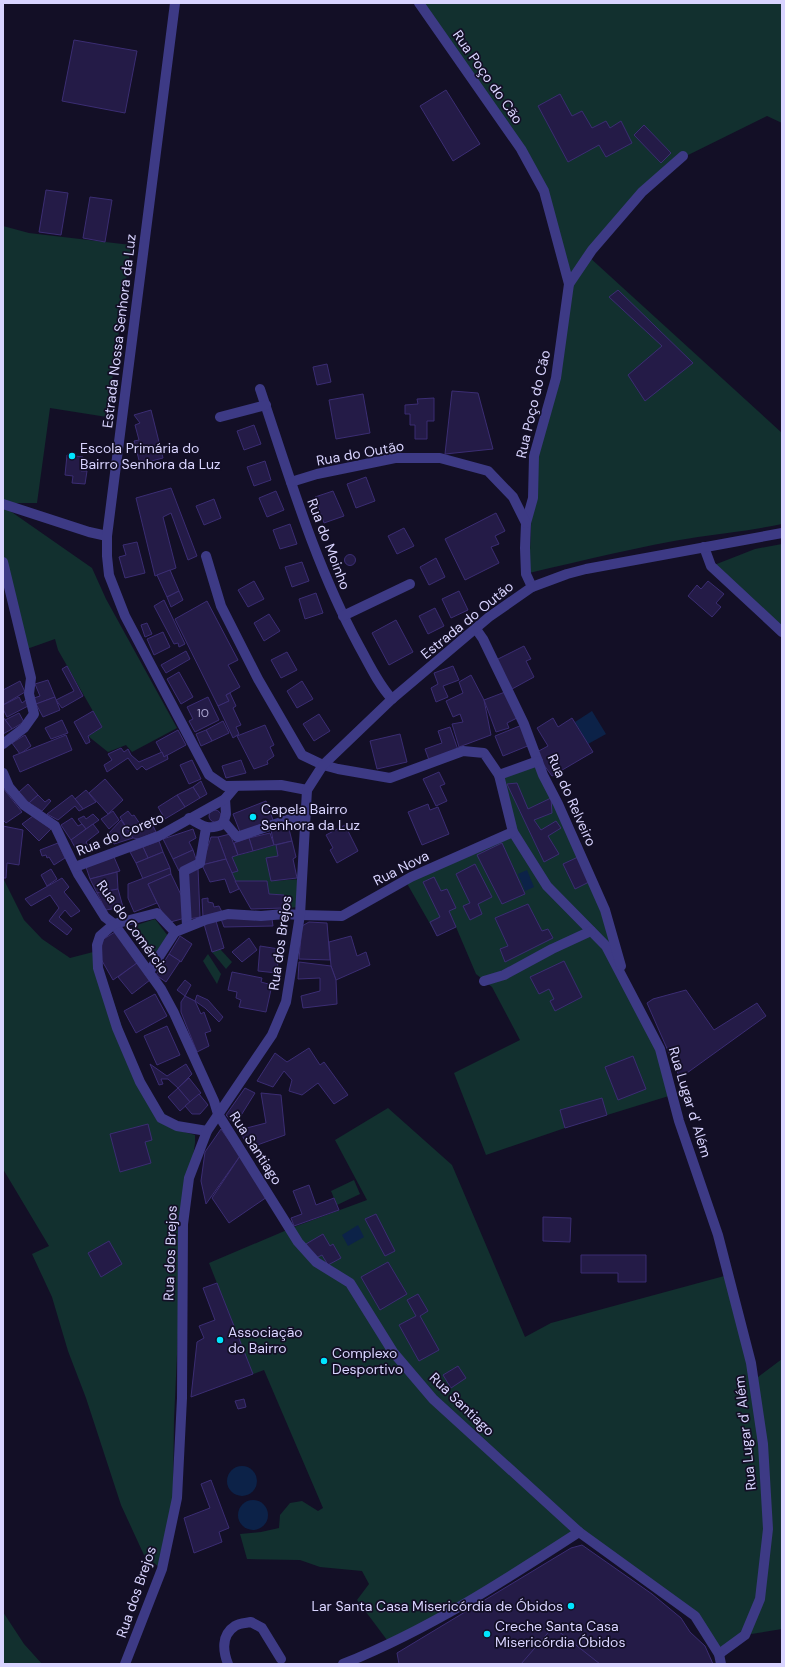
<svg xmlns="http://www.w3.org/2000/svg" width="785" height="1667" font-family="'DM Sans',sans-serif">
<style>
.green{fill:#12302f}
.water{fill:#0c2248}
.building{fill:#241b47;stroke:#3b2d73}
.lines{fill:none;stroke-linecap:round;stroke-linejoin:round}
.pedestrian{stroke:#3d3a85;stroke-width:10}
.minor{stroke:#3d3a85;stroke-width:10}
.tertiary{stroke:#3d3a85;stroke-width:10}
.poi-dot{fill:#00e5ff;stroke:#130f26;stroke-width:1.5}
.labels{text-anchor:middle;stroke-width:3.5;stroke-linejoin:round;paint-order:stroke}
.number-label{font-size:12px;fill:#aca6d1}
.street-label{font-size:14px;fill:#d9d4ff;stroke:#130f26}
.poi-label{font-size:14px;fill:#d9d4ff;stroke:#130f26;text-anchor:start}
</style>
<rect width="100%" height="100%" fill="#130f26"/>
<g class="green">
<path d="M419,3H782V123L767,116L678,160L588,256L782,433V524C754,530 726,533 698,537C641,546 585,560 529,573L534,456L556,378L569,284L544,191Z"/>
<path d="M3,226L29,233L131,245L107,417L50,408L37,503H3Z"/>
<path d="M3,506L92,568L106,599L177,728L132,752L126,745L108,752L88,736L102,727L58,650L55,639L24,650L3,581Z"/>
<path d="M782,544V632L709,567L755,549Z"/>
<path d="M538,761L605,910L620,964L660,1049L672,1095L565,1128L486,1155L454,1073L520,1040L492,987L476,974L456,927L437,936L405,880L513,832L499,775Z"/>
<path d="M276,845L278,856L272,881L302,879L300,907L284,908V895L269,896L267,881H235L231,873L238,871L232,857Z"/>
<path d="M3,878L24,920L42,939L70,958L97,951L140,1082L177,1130L195,1135V1143L183,1224L174,1420L173,1497L159,1567L144,1555L121,1505L86,1398L68,1351L52,1297L32,1254L49,1246L3,1169Z"/>
<path d="M155,919L168,936L151,958L146,954L130,932L134,926Z"/>
<path d="M220,949L232,962L226,969L212,952Z"/>
<path d="M208,954L221,974L217,984L203,961Z"/>
<path d="M388,1108L452,1165L525,1337L551,1323L728,1275L754,1380L782,1359V1629L745,1635L719,1654L695,1616L579,1532L390,1644L357,1600L369,1584L362,1571L320,1567L300,1560L247,1559L240,1534L261,1532L279,1528L280,1515L290,1503L302,1501L318,1511L323,1508L264,1370L253,1374L209,1263L294,1227L367,1200L335,1140Z"/>
<path d="M354,1180L360,1194L337,1205L331,1191Z"/>
<path d="M3,1612L24,1644L42,1664H3Z"/>
</g>
<g class="water">
<path d="M592,711L606,734L588,744L575,722Z"/>
<path d="M527,870L534,887L525,891L518,874Z"/>
<path d="M358,1225L364,1237L348,1246L342,1235Z"/>
<circle cx="242" cy="1481" r="15"/>
<circle cx="253" cy="1515" r="15"/>
</g>
<g class="building">
<path d="M74,40L137,51L125,113L62,101Z"/>
<path d="M446,90L480,144L453,161L420,106Z"/>
<path d="M560,94L572,116L582,111L592,128L606,121L610,128L621,121L632,143L606,157L599,145L568,162L538,106Z"/>
<path d="M644,125L671,153L661,163L634,135Z"/>
<path d="M46,190L68,193L61,235L39,232Z"/>
<path d="M90,197L112,200L105,242L83,238Z"/>
<path d="M618,290L693,363L645,401L628,375L662,346L609,297Z"/>
<path d="M327,364L331,382L317,385L313,367Z"/>
<path d="M452,391L478,393L493,449L445,454Z"/>
<path d="M363,394L370,433L336,439L329,400Z"/>
<path d="M434,398V421H427V439H415V425H410V414H405V405L418,404L417,399Z"/>
<path d="M151,410L163,458L140,464L134,441L139,440L135,425L140,423L134,415Z"/>
<path d="M254,425L261,444L244,450L237,431Z"/>
<path d="M67,455L83,457L81,471H87L85,484L72,483L73,476L65,475Z"/>
<path d="M265,461L271,480L254,486L247,467Z"/>
<path d="M366,477L375,501L356,508L347,484Z"/>
<path d="M171,488L197,556L188,560L171,513L163,517L176,568L155,576L136,498Z"/>
<path d="M276,491L284,510L267,517L259,498Z"/>
<path d="M333,491L344,516L324,523L315,497Z"/>
<path d="M214,499L221,518L204,525L196,506Z"/>
<path d="M496,513L505,531L495,536L499,544L491,547L499,563L465,580L445,539Z"/>
<path d="M290,524L297,544L280,549L273,530Z"/>
<path d="M404,528L414,546L397,554L388,536Z"/>
<path d="M137,542L145,573L125,578L119,557L126,555L123,545Z"/>
<circle cx="350" cy="560" r="5.5"/>
<path d="M436,558L445,577L429,585L420,567Z"/>
<path d="M302,562L309,581L292,587L285,567Z"/>
<path d="M170,570L179,591L167,597L157,575Z"/>
<path d="M254,581L264,599L248,607L238,590Z"/>
<path d="M708,581L724,594L716,603L721,607L712,617L688,596L697,585L701,589Z"/>
<path d="M179,591L183,600L171,607L167,597Z"/>
<path d="M459,591L468,610L451,618L442,599Z"/>
<path d="M316,593L323,613L305,619L299,599Z"/>
<path d="M164,600L185,644L179,647L178,643L174,644L154,606Z"/>
<path d="M207,601L238,660L228,665L240,687L226,695L229,701L218,706L175,619Z"/>
<path d="M435,608L444,626L428,634L419,616Z"/>
<path d="M269,614L280,631L264,641L254,623Z"/>
<path d="M396,620L413,652L389,665L372,633Z"/>
<path d="M147,623L152,634L145,637L141,625Z"/>
<path d="M163,632L170,647L154,655L147,639Z"/>
<path d="M524,646L531,659L526,661L534,677L512,689L496,660Z"/>
<path d="M186,651L190,659L166,673L161,665Z"/>
<path d="M287,652L297,670L281,678L271,660Z"/>
<path d="M67,666L83,696L62,708L56,700L74,691L62,669Z"/>
<path d="M453,666L459,680L443,686L448,697L436,702L431,688L438,684L434,673Z"/>
<path d="M179,672L193,697L181,704L167,679Z"/>
<path d="M471,675L484,700L491,735L459,747L452,724L463,722L460,714L453,717L446,701L463,693L459,682Z"/>
<path d="M48,680L55,697L36,704L34,698L40,696L35,684Z"/>
<path d="M20,681L25,692L3,705V690Z"/>
<path d="M302,681L313,699L297,708L287,691Z"/>
<path d="M505,692L517,718L507,723L509,728L496,732L484,700Z"/>
<path d="M230,693L236,706L233,708L241,725L236,727L239,734L233,738L218,706L229,701L226,695Z"/>
<path d="M19,697L22,703L26,700L28,706L7,717L3,709V705Z"/>
<path d="M55,697L60,710L43,717L36,704Z"/>
<path d="M208,697L219,720L195,732L189,721L193,719L187,707Z"/>
<path d="M93,711L102,727L88,736L90,742L86,744L74,722Z"/>
<path d="M19,713L24,722L12,729L5,720Z"/>
<path d="M319,714L330,731L314,741L303,724Z"/>
<path d="M3,717L12,729L3,734Z"/>
<path d="M553,718L558,727L572,718L593,752L552,776L535,753L548,746L537,728Z"/>
<path d="M62,720L68,733L51,739L45,728Z"/>
<path d="M223,721L229,733L212,741L206,730Z"/>
<path d="M265,725L274,745L270,747L274,756L267,761L268,764L254,769L237,736Z"/>
<path d="M522,725L530,745L503,756L495,736Z"/>
<path d="M450,727L458,750L429,760L425,749L442,743L438,731Z"/>
<path d="M178,730L186,745L164,757L156,742Z"/>
<path d="M206,730L212,741L201,746L196,734Z"/>
<path d="M400,734L407,762L377,769L370,741Z"/>
<path d="M25,735L31,746L20,754L12,743Z"/>
<path d="M66,735L72,750L20,772L13,756Z"/>
<path d="M121,748L124,752L128,749L131,755L139,762L162,752L164,757L167,755L168,759L146,770L142,766L137,770L128,758L107,772L104,765L112,760L108,754Z"/>
<path d="M192,760L201,779L189,784L180,765Z"/>
<path d="M241,760L246,773L226,778L222,766Z"/>
<path d="M439,772L445,784L440,786L447,801L436,806L423,779Z"/>
<path d="M105,779L123,800L108,814L89,793Z"/>
<path d="M201,781L207,794L200,798L193,787Z"/>
<path d="M517,783L528,809L551,798L552,813L534,820L541,830L556,821L561,828L548,836L559,854L544,862L507,784Z"/>
<path d="M28,784L38,795L29,803L19,792Z"/>
<path d="M193,787L200,798L185,807L177,795Z"/>
<path d="M3,788L22,812L6,823L3,820Z"/>
<path d="M86,790L96,802L83,809L75,799Z"/>
<path d="M38,795L45,802L49,799L51,801L42,811L29,803Z"/>
<path d="M72,795L83,809L79,811L75,806L58,820L47,814Z"/>
<path d="M177,795L185,807L165,819L158,807Z"/>
<path d="M266,801L273,820L240,832L233,814Z"/>
<path d="M428,804L430,810L438,807L449,834L422,845L408,812Z"/>
<circle cx="215" cy="816" r="6"/>
<path d="M113,811L119,820L109,829L101,819Z"/>
<path d="M128,811L132,816L134,815L142,827L131,835L120,817Z"/>
<path d="M93,814L99,820L86,829L78,819L84,816L86,819Z"/>
<path d="M33,816L51,829L39,841L22,824Z"/>
<path d="M72,818L78,826L82,824L86,829L71,840L61,825Z"/>
<path d="M121,820L133,838L114,844L107,835Z"/>
<path d="M93,824L99,832L86,842L89,847L78,853L71,840Z"/>
<path d="M152,824L156,832L139,839L133,838L131,835L142,827Z"/>
<path d="M288,825L292,841L274,845L271,830Z"/>
<path d="M345,825L358,851L337,863L330,850L333,848L326,835Z"/>
<path d="M3,826L23,830L19,865L7,863L6,878H3Z"/>
<path d="M193,829L196,838L189,842L193,850L173,859L163,839Z"/>
<path d="M270,833L274,845L253,851L249,838Z"/>
<path d="M230,834L238,855L232,857L238,871L231,873L218,837Z"/>
<path d="M211,837H218L226,859L202,865Z"/>
<path d="M249,838L253,851L238,855L234,843Z"/>
<path d="M159,841L163,852L148,858L143,847Z"/>
<path d="M292,841L296,857L293,859L297,878L271,881L266,858L278,856L276,845Z"/>
<path d="M58,843L65,858L54,865L49,857L47,858L46,855L42,856L40,850Z"/>
<path d="M502,843L525,894L502,904L477,855Z"/>
<path d="M143,847L148,858L136,863L130,852Z"/>
<path d="M193,850L197,862L179,871L173,859Z"/>
<path d="M163,852L170,868L143,879L136,863Z"/>
<path d="M114,857L120,871L90,879L86,867Z"/>
<path d="M578,857L589,882L575,889L563,864Z"/>
<path d="M226,859L239,889L230,893L225,879L210,882L202,865Z"/>
<path d="M475,864L492,897L478,904L482,914L470,920L463,906L470,903L456,874Z"/>
<path d="M170,868L171,874L148,884L157,903L134,912L128,898V884Z"/>
<path d="M198,868L200,917L189,919L188,870Z"/>
<path d="M51,869L57,879L47,886L41,875Z"/>
<path d="M117,872L118,889L97,893L90,879Z"/>
<path d="M171,874L184,901L185,918L167,923L148,884Z"/>
<path d="M434,877L441,891L447,889L456,908L449,911L456,927L437,936L430,922L440,917L423,882Z"/>
<path d="M62,878L69,887L64,892L80,911L71,917L65,910L59,917L72,929L67,935L49,921L59,908L50,895L31,906L25,899Z"/>
<path d="M235,881H267L269,894L284,895V908L251,909Z"/>
<path d="M118,889L123,907L106,910L97,893Z"/>
<path d="M208,898V902L213,903L214,907L219,906L222,912L203,917L202,899Z"/>
<path d="M528,904L542,931L548,929L553,938L505,962L500,949L508,946L495,918Z"/>
<path d="M238,917L272,919L273,926L224,927L221,919Z"/>
<path d="M216,921L224,948L212,952L204,924Z"/>
<path d="M309,922L327,923L330,960L299,959L302,926Z"/>
<path d="M115,932L137,963L113,980L101,959L102,940Z"/>
<path d="M180,936L192,944L181,962L169,954Z"/>
<path d="M351,936L357,956L366,952L370,965L336,980L331,966L329,942Z"/>
<path d="M249,938L257,950L242,962L232,952Z"/>
<path d="M260,946L279,949L277,973L258,971Z"/>
<path d="M169,954L180,961L166,982L156,975Z"/>
<path d="M564,961L582,997L555,1011L550,1001L554,999L549,989L539,994L530,977Z"/>
<path d="M299,962L331,966L336,980L337,1004L303,1008L301,996L320,991V978L298,979Z"/>
<path d="M137,963L150,980L132,994L118,977Z"/>
<path d="M232,972L262,978L261,982L272,985L266,1012L239,1007L241,1000L236,998L237,992L228,990Z"/>
<path d="M185,980L191,985L185,996L177,990Z"/>
<path d="M686,990L714,1030L757,1003L766,1016L680,1078L647,1003L653,999Z"/>
<path d="M155,994L167,1016L136,1033L124,1011Z"/>
<path d="M197,995L208,1000L223,1017L219,1022L205,1008L195,1001Z"/>
<path d="M185,996L195,1001L201,1014L204,1012L211,1031L205,1033L209,1046L197,1052L181,1012V1002Z"/>
<path d="M167,1026L180,1055L157,1065L144,1036Z"/>
<path d="M309,1048L320,1065L324,1062L348,1095L334,1104L318,1083L302,1095L289,1091L292,1080L284,1071L273,1087L257,1081L275,1053L287,1062Z"/>
<path d="M633,1056L646,1089L618,1100L605,1067Z"/>
<path d="M150,1064L167,1076L186,1064L192,1074L178,1088L168,1079H161L163,1084L159,1085Z"/>
<path d="M189,1078L201,1093L190,1102L178,1088Z"/>
<path d="M178,1088L190,1102L180,1111L168,1097Z"/>
<path d="M245,1088L255,1093L235,1125L226,1115Z"/>
<path d="M261,1093L281,1095L285,1135L249,1148L239,1130L266,1123Z"/>
<path d="M199,1094L208,1105L200,1114H192L185,1106Z"/>
<path d="M602,1098L607,1115L565,1128L560,1110Z"/>
<path d="M148,1124L152,1140L145,1142L151,1163L120,1172L110,1134Z"/>
<path d="M221,1129L240,1156L206,1204L201,1181L205,1152Z"/>
<path d="M240,1156L267,1197L229,1223L212,1198Z"/>
<path d="M309,1185L316,1205L334,1198L339,1210L294,1226L291,1218L302,1214L293,1191Z"/>
<path d="M376,1214L395,1251L385,1256L365,1219Z"/>
<path d="M543,1217L571,1218L570,1242L543,1241Z"/>
<path d="M323,1234L330,1246L333,1244L341,1258L328,1265L322,1255L314,1259L306,1244Z"/>
<path d="M109,1241L122,1264L101,1277L88,1253Z"/>
<path d="M581,1255H646V1282H618V1273H581Z"/>
<path d="M388,1262L407,1294L380,1310L361,1277Z"/>
<path d="M217,1283L253,1374L191,1397L197,1342L204,1338L199,1326L215,1320L203,1288Z"/>
<path d="M418,1294L428,1311L420,1316L439,1350L419,1361L399,1325L416,1316L407,1300Z"/>
<path d="M458,1366L466,1378L451,1388L443,1375Z"/>
<path d="M244,1399L246,1407L238,1409L235,1401Z"/>
<path d="M211,1480L229,1528L219,1532L222,1542L194,1553L184,1518L210,1508L201,1484Z"/>
<path d="M582,1545L652,1594L681,1618L690,1632L705,1646L713,1664H399L397,1653L571,1548Z"/>
<path d="M553,1627L600,1664H521Z"/>
</g>
<g class="lines">
<g class="pedestrian">
<path d="M187,926L184,871L200,863"/>
<path d="M175,932L205,920L228,914L261,916L285,914L300,915"/>
</g>
<g class="minor">
<path d="M419,3L521,149L544,191L569,284L556,378L534,456L533,498L526,523L525,548L526,574L532,587"/>
<path d="M569,284L592,250L642,192L683,156"/>
<path d="M260,389C289,475 315,565 359,646C369,664 378,684 392,699"/>
<path d="M220,417L266,405"/>
<path d="M291,482L317,474L395,458H440L488,471L513,497L526,523"/>
<path d="M3,504L89,532L107,536"/>
<path d="M704,547L711,566L782,632"/>
<path d="M206,556L221,606L258,679L302,755L323,765L338,769L390,778L463,751L484,753L499,775L513,832L547,886L606,946L660,1049L679,1121L718,1235L751,1363L763,1444L768,1529L760,1599L745,1635L719,1654"/>
<path d="M3,562L31,678L29,694L34,714L24,728L3,744"/>
<path d="M343,616L410,584"/>
<path d="M476,629L483,639L524,724L543,775L558,804L605,910L621,966"/>
<path d="M3,773L9,787L24,805L55,826L78,874L105,917L114,924L161,989L174,1013L214,1101L218,1114L298,1242L316,1262L350,1283L393,1352L433,1399L579,1532L695,1616L719,1654L721,1664"/>
<path d="M499,775L538,761"/>
<path d="M189,818C202,826 209,831 223,824L226,814L225,799"/>
<path d="M224,822L237,837L305,814"/>
<path d="M200,863L206,828"/>
<path d="M75,867L159,836L225,799L235,787"/>
<path d="M300,915L342,916L411,877L513,832"/>
<path d="M149,972L175,932L157,913L114,924L100,936L97,945L98,968L117,1028L140,1082L161,1118L177,1126L207,1131"/>
<path d="M484,981L504,975L552,949L591,931"/>
<path d="M228,1664C223,1651 221,1635 235,1626C239,1623 246,1623 251,1622L262,1628L281,1659"/>
<path d="M343,1664C428,1630 502,1582 579,1532"/>
</g>
<g class="tertiary">
<path d="M175,3L107,536V556L109,575L125,616L209,775L225,786L281,785L307,790"/>
<path d="M125,1664L162,1569L177,1498L182,1398L183,1224L189,1178L207,1131L272,1035L286,1002L300,915L307,790L323,765L392,699L489,617L532,587L567,574L586,569L782,533"/>
</g>
</g>
<g class="poi-dot">
<circle cx="72" cy="456" r="4"/>
<circle cx="253" cy="817" r="4"/>
<circle cx="220" cy="1340" r="4"/>
<circle cx="324" cy="1361" r="4"/>
<circle cx="571" cy="1606" r="4"/>
<circle cx="487" cy="1634" r="4"/>
</g>
<g class="labels">
<g class="number-label">
<text x="203" y="717">10</text>
</g>
<g class="street-label">
<text transform="translate(488 77) rotate(55)" y="5">Rua Poço do Cão</text>
<text transform="translate(119 331) rotate(-83)" y="5">Estrada Nossa Senhora da Luz</text>
<text transform="translate(533 404) rotate(-77)" y="5">Rua Poço do Cão</text>
<text transform="translate(360 453) rotate(-10)" y="5">Rua do Outão</text>
<text transform="translate(329 544) rotate(69)" y="5">Rua do Moinho</text>
<text transform="translate(467 620) rotate(-39)" y="5">Estrada do Outão</text>
<text transform="translate(572 800) rotate(66)" y="5">Rua do Relveiro</text>
<text transform="translate(120 834) rotate(-22)" y="5">Rua do Coreto</text>
<text transform="translate(401 868) rotate(-27)" y="5">Rua Nova</text>
<text transform="translate(133 927) rotate(54)" y="5">Rua do Comércio</text>
<text transform="translate(280 943) rotate(-82)" y="5">Rua dos Brejos</text>
<text transform="translate(690 1102) rotate(73)" y="5">Rua Lugar d' Além</text>
<text transform="translate(256 1148) rotate(57)" y="5">Rua Santiago</text>
<text transform="translate(170 1253) rotate(-88)" y="5">Rua dos Brejos</text>
<text transform="translate(462 1404) rotate(44)" y="5">Rua Santiago</text>
<text transform="translate(745 1433) rotate(-96)" y="5">Rua Lugar d' Além</text>
<text transform="translate(136 1592) rotate(-71)" y="5">Rua dos Brejos</text>
</g>
<g class="poi-label">
<text x="80" y="453">Escola Primária do<tspan x="80" dy="16">Bairro Senhora da Luz</tspan></text>
<text x="261" y="814">Capela Bairro<tspan x="261" dy="16">Senhora da Luz</tspan></text>
<text x="228" y="1337">Associação<tspan x="228" dy="16">do Bairro</tspan></text>
<text x="332" y="1358">Complexo<tspan x="332" dy="16">Desportivo</tspan></text>
<text x="563" y="1611" text-anchor="end">Lar Santa Casa Misericórdia de Óbidos</text>
<text x="495" y="1631">Creche Santa Casa<tspan x="495" dy="16">Misericórdia Óbidos</tspan></text>
</g>
</g>
<rect width="785" height="1667" fill="none" stroke="#d9d4ff" stroke-width="8"/>
</svg>
